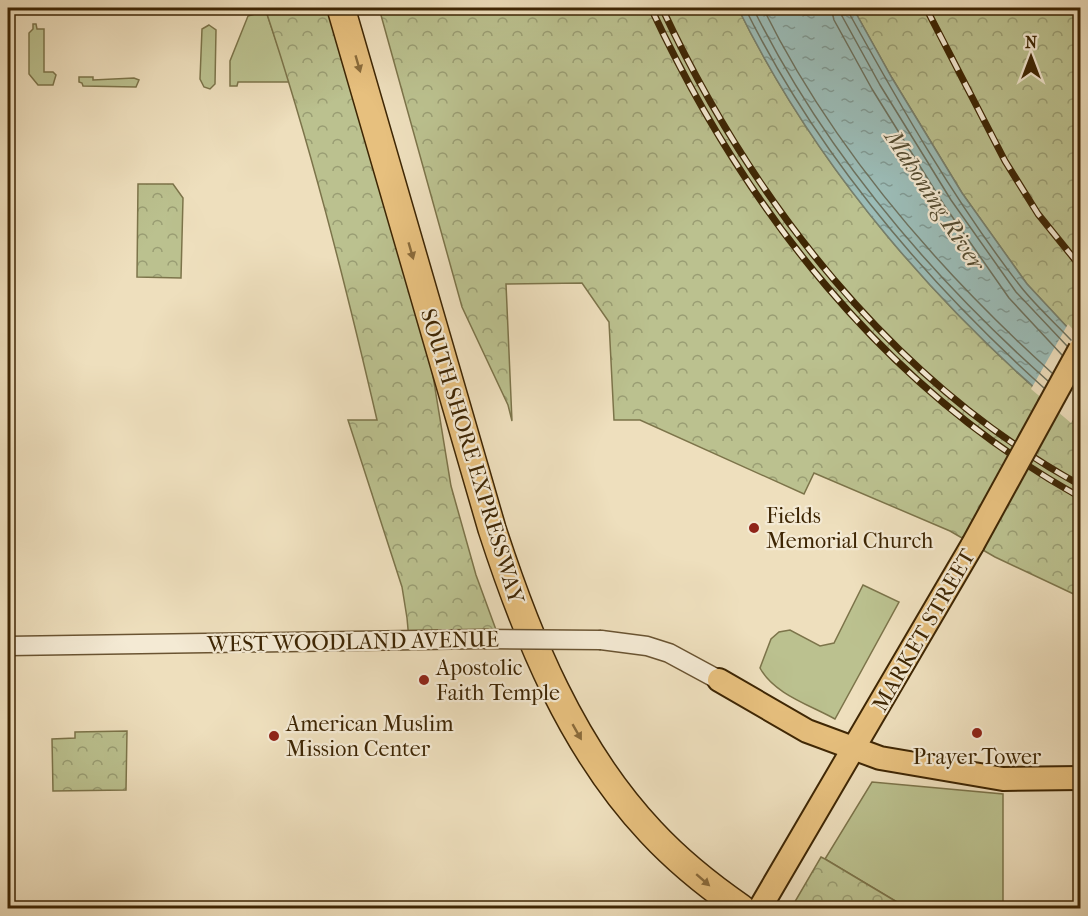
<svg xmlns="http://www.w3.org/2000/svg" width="1088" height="916" font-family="'IM FELL French Canon',serif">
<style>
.green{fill:#bbc18f;stroke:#7c744a;stroke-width:1.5}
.forest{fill:url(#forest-crowns);stroke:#7c744a;stroke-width:1.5}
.water{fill:url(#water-ripples);stroke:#76806f;stroke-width:1.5}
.pier{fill:#eedfbd}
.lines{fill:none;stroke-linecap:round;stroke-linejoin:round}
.shore{stroke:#6c715e;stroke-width:1.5}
.minor-casing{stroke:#6a5432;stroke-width:21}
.major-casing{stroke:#3e2604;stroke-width:26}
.highway-casing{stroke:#3e2604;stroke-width:30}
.minor{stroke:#f4ead4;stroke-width:18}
.major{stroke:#e7c07e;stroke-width:22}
.highway{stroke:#e7c07e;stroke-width:27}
.rail-casing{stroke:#3e2604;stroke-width:7}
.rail{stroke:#f4ead4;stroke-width:4.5;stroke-dasharray:14;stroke-linecap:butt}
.minor-bridge-casing{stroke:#6a5432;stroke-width:21;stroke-linecap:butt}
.major-bridge-casing{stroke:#3e2604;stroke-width:26;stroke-linecap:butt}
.minor-bridge{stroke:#f4ead4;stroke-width:18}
.major-bridge{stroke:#e7c07e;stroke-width:22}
.oneway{fill:#8a6b3b}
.poi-dot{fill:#8f2418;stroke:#f4ead4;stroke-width:2}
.labels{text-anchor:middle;stroke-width:4.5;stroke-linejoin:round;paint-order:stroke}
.street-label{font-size:22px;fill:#3e2604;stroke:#f4ead4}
.poi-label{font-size:22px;fill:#3e2604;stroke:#f4ead4;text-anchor:start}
.water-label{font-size:24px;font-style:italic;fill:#554c31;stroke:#f4ead4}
</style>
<defs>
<pattern id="forest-crowns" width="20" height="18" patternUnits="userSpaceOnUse" patternTransform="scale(1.5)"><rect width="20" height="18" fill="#bbc18f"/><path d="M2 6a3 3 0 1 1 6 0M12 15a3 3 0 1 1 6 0" fill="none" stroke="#999d73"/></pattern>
<pattern id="water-ripples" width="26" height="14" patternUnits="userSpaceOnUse" patternTransform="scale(1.5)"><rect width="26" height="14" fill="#9bbcb7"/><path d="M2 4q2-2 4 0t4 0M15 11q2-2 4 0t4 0" fill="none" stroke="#809993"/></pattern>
</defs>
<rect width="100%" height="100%" fill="#eedfbd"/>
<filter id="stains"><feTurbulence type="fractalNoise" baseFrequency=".00333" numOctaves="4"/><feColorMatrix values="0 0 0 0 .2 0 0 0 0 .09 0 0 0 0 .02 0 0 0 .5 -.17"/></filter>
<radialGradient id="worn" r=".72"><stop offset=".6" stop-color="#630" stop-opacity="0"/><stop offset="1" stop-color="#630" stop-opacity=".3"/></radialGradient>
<g class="green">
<path d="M266,11L290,82H238L237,86H230V61L248,16Z"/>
<path d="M33,24H36L37,29H44V72H53L56,75L53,85H38L29,74V33L33,29Z"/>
<path d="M209,25L216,30L215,84L210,89L204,87L200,79L202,29Z"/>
<path d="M79,77H93V80L134,78L139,80L136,87L83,86L82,83L79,82Z"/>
<path d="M863,585L899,602L835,719C810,705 774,694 760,668L771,639L779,632L790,630L820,646L834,643Z"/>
<path d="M872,782L1003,794V908H907L825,859Z"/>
</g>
<g class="forest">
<path d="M265,8H341L415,266L451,486L476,575L499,638L409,640L407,618L402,587L348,420H377C345,282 310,143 265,8Z"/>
<path d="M379,8H738C818,171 941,312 1080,427V597L995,557L950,531L814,473L804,494L640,420H614L609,322L582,283L506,284L512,421L508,405L462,307Z"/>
<path d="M853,8H1080V341L1027,284L962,193L892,78Z"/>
<path d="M138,184H173L183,198L181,278L137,277Z"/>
<path d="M127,731L126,790L53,791L52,739L75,738V732Z"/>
<path d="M821,857L825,859L907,908H798L793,905Z"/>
</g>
<path class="water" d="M738,8H853L892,78L962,193L1027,284L1080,341V427C941,312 818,171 738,8Z"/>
<path class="pier" d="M1068,324L1080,337V407L1071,423L1031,389Z"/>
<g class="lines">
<g class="shore">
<path d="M745,8C817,154 923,279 1044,388"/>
<path d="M753,8C824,151 929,275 1048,381"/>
<path d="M763,8C832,148 937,269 1052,373"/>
<path d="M831,8L834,20L872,89L944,205L1009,298L1062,355"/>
<path d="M840,8L842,16L880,85L951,200L1016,292L1067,346"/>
<path d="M848,8L849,13C901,107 955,202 1021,287C1036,306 1055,323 1071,340"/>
</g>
<defs>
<g id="minor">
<path d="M601,640L647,646L669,653L719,680"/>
<path d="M8,646L484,639"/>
</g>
<g id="major">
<path d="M719,680L807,731L880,758L1003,779L1080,778"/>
<path d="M760,908L973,544"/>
</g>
<path id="highway" d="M341,8L492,529C527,637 572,748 651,832C678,861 709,886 741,908"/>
</defs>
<use href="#minor" class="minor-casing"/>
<use href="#major" class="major-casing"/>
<use href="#highway" class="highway-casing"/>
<use href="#minor" class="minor"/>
<use href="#major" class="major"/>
<use href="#highway" class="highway"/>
<defs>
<g id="rail">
<path d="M651,8C744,208 884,388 1080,497"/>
<path d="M662,8C752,201 891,380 1080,485"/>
<path d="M926,8L1005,161L1038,214L1080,266"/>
</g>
</defs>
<use href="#rail" class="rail-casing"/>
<use href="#rail" class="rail"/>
<defs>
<path id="minor-bridge" d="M484,639L601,640"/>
<path id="major-bridge" d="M973,544L1080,349"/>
</defs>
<use href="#minor-bridge" class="minor-bridge-casing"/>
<use href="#major-bridge" class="major-bridge-casing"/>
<use href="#minor-bridge" class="minor-bridge"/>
<use href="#major-bridge" class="major-bridge"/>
</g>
<defs><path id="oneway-solid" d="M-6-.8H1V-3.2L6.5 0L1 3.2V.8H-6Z" transform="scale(1.5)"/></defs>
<g class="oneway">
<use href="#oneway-solid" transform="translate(358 64) rotate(74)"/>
<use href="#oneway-solid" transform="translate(411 251) rotate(74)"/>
<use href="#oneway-solid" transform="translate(577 732) rotate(60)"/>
<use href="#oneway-solid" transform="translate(703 880) rotate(41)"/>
</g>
<g class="poi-dot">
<circle cx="754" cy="528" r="6"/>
<circle cx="424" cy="680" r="6"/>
<circle cx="977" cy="733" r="6"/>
<circle cx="274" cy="736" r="6"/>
</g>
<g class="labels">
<g class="street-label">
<text transform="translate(473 456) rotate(73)" y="8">SOUTH SHORE EXPRESSWAY</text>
<text transform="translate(923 630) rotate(-60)" y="8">MARKET STREET</text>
<text transform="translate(353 641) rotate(-1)" y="8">WEST WOODLAND AVENUE</text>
</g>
<g class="poi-label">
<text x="766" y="523">Fields<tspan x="766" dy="25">Memorial Church</tspan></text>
<text x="436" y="675">Apostolic<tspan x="436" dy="25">Faith Temple</tspan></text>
<text x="286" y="731">American Muslim<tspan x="286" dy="25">Mission Center</tspan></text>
<text x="977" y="764" text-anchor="middle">Prayer Tower</text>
</g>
<g class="water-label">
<text transform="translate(935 200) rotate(57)" y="8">Mahoning River</text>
</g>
</g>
<rect width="1088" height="916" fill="none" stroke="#eedfbd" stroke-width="30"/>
<rect x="9" y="9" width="1070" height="898" fill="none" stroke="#3e2604" stroke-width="3"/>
<rect x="15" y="15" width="1058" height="886" fill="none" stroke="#3e2604" stroke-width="1.5"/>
<g transform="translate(1031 57)" stroke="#f4ead4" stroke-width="4.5" paint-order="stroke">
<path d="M0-4.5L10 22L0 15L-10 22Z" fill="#3e2604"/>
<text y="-9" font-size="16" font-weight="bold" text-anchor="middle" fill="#3e2604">N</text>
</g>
<rect width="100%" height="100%" filter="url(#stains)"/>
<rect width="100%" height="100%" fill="url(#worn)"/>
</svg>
